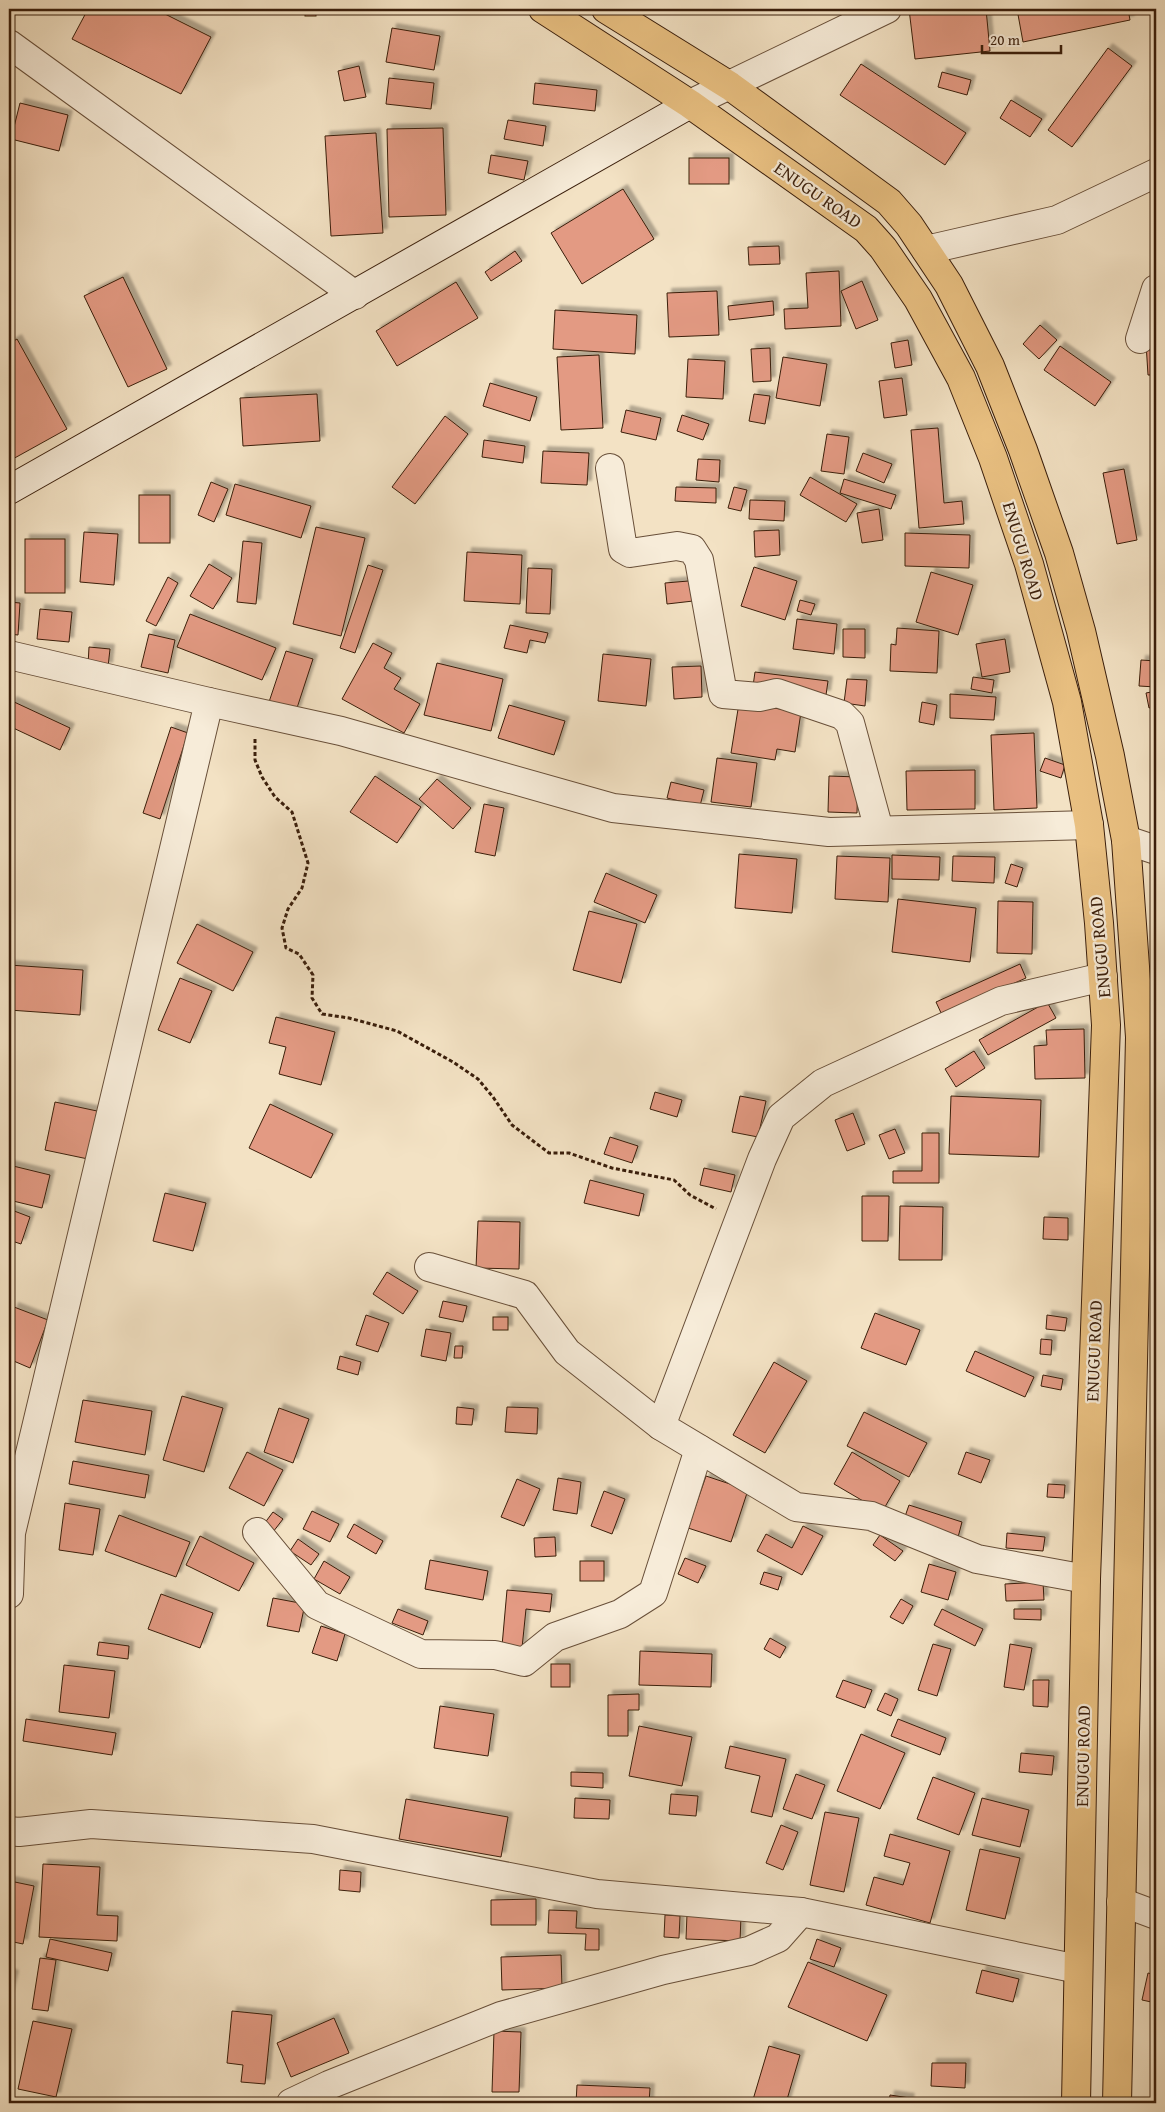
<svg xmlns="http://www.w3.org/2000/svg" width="1165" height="2112" font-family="'Gentium Book Plus',serif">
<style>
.building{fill:#e39a83;stroke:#3a1e0b;filter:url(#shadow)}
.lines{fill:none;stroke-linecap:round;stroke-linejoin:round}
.street-casing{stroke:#684f39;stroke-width:30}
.secondary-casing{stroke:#3a1e0b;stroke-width:30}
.primary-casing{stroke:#3a1e0b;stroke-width:30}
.path{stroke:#3a1e0b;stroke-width:3;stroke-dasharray:4 2.5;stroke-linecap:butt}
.street{stroke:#f7ecd9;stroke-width:28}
.secondary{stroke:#f7ecd9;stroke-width:28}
.primary{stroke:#eac182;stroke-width:28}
.labels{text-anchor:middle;stroke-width:4.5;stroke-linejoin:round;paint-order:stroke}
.street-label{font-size:18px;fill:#3a1e0b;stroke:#f7ecd9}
</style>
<defs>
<filter id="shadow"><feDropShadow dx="4.5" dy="-4.5" stdDeviation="1" flood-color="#0004"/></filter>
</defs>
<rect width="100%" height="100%" fill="#f3e2c4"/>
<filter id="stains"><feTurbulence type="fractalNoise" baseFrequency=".004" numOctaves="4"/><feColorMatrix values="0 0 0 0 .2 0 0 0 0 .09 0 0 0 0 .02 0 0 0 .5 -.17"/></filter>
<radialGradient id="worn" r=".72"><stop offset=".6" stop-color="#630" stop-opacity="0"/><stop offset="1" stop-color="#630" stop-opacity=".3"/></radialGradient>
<g class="building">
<path d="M88,9H155L211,37L181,94L72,39Z"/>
<rect x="305" y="9" width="11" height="7"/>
<path d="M387,9H415L414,13Z"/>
<path d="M909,9H986L990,51L915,59Z"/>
<path d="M1017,9H1128L1130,20L1023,42Z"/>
<path d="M392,28L440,36L434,70L386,62Z"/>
<path d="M1108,48L1132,66L1072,147L1048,130Z"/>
<path d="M861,64L966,133L945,165L840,95Z"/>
<path d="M359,66L366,97L344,101L338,71Z"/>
<path d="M942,72L971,80L967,95L938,87Z"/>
<path d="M389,78L434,83L431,109L386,104Z"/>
<path d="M535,83L597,90L595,111L533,104Z"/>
<path d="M1011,100L1042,119L1030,137L1000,118Z"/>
<path d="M20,103L68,115L59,151L11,139Z"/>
<path d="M508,120L546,126L543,146L504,139Z"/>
<path d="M443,128L446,215L389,217L387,129Z"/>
<path d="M376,133L383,233L331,236L325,136Z"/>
<path d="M491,155L528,161L524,180L488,173Z"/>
<rect x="689" y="158" width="40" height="26"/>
<path d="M623,189L654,239L582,284L551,233Z"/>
<path d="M779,246L780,264L749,265L748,247Z"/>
<path d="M515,251L522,261L491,281L485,272Z"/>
<path d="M839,271L841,326L785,329L784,309L808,308L806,273Z"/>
<path d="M123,277L167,369L128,387L84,296Z"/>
<path d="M862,281L878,320L856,329L841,291Z"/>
<path d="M456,282L478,318L397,366L376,331Z"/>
<path d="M717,291L719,335L669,337L667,293Z"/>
<path d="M773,301L774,315L729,320L728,306Z"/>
<path d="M555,310L637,315L635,354L553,349Z"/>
<path d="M1040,325L1057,340L1039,359L1023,344Z"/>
<path d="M1156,326V375H1148L1145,327Z"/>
<path d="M17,339L67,429L11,460L9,456V344Z"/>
<path d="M908,340L912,365L895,368L891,343Z"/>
<path d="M1060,346L1111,382L1095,406L1044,370Z"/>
<path d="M770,348L771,381L753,382L751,349Z"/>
<path d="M599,355L603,428L561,430L557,357Z"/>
<path d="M783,357L827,364L820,406L776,398Z"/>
<path d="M688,359L725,361L723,399L686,397Z"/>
<path d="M902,378L907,415L884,418L879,381Z"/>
<path d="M490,383L537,397L530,421L483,406Z"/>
<path d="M317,394L320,441L243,446L240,398Z"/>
<path d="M754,394L770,396L765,424L749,421Z"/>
<path d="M626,410L661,418L656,440L621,432Z"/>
<path d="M682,415L709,424L703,440L677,431Z"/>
<path d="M445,416L468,434L415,504L392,487Z"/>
<path d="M938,428L944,503L962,501L964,524L919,528L911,430Z"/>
<path d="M827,434L849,437L844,474L821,471Z"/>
<path d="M484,440L525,446L523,463L482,457Z"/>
<path d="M543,451L589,453L587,485L541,483Z"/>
<path d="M863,453L892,464L884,483L856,471Z"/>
<path d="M698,459L720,460L719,482L696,480Z"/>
<path d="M1124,469L1137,540L1117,544L1103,473Z"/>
<path d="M810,477L857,504L846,522L800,495Z"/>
<path d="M844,479L896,495L891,509L840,493Z"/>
<path d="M211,482L228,489L214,522L198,515Z"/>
<path d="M235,484L311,506L301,538L226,515Z"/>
<path d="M676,487L716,488V503L675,501Z"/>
<path d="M734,487L747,490L741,511L728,508Z"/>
<rect x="139" y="495" width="31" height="48"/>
<path d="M750,500L785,501L784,521L749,519Z"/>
<path d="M879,509L883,540L862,543L857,513Z"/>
<path d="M316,527L365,538L341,636L293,624Z"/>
<path d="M779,530L780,555L755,557L754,531Z"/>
<path d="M84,532L118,534L114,585L80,582Z"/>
<path d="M905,533L970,535L969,568L905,566Z"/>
<rect x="25" y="539" width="40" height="54"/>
<path d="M243,541L262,543L256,604L237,602Z"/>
<path d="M467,552L522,555L520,604L464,601Z"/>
<path d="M209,564L232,578L213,609L190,596Z"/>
<path d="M368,565L383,570L355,653L340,648Z"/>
<path d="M754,567L797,581L785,620L741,606Z"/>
<path d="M528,568L552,569L550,614L526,613Z"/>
<path d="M931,572L973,585L958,635L916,622Z"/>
<path d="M168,577L178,583L156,626L146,621Z"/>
<path d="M700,580L702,600L667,604L665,583Z"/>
<path d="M800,600L815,604L811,615L797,611Z"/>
<path d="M9,602L20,603L18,635L9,634Z"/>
<path d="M40,609L72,612L69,642L37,639Z"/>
<path d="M190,614L276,648L262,680L177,647Z"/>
<path d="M797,619L837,624L834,654L793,649Z"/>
<path d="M510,625L548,633L545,643L530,640L527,653L504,648Z"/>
<path d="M897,628L939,631L937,673L890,671L891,644L896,645Z"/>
<path d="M843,629H865V658L843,657Z"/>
<path d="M149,634L175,640L168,673L141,667Z"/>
<path d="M1005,639L1010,672L982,677L976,644Z"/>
<path d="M373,643L392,653L384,668L401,678L394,689L420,704L404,733L342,699Z"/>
<path d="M89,647L110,649L108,667L88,665Z"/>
<path d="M286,651L313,659L296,711L269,702Z"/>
<path d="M603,654L651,659L646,706L598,701Z"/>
<path d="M1141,660L1156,661V687L1139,686Z"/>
<path d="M437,663L503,679L491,731L424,715Z"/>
<path d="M701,666L702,697L674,699L672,667Z"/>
<path d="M755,672L828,681L826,695L753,686Z"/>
<path d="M973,677L994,680L992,693L971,689Z"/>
<path d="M847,679L867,680L865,706L844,703Z"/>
<path d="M1156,691V706L1149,708L1146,693Z"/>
<path d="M950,694L996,697L994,720L950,718Z"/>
<path d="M12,701L70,728L60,750L9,726V709Z"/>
<path d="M922,702L937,705L934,725L919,722Z"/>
<path d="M739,703L801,712L795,752L777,749L775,760L731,753Z"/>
<path d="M509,705L565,721L554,755L498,738Z"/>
<path d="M171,727L188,733L160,819L143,813Z"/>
<path d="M1034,733L1037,808L994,810L991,735Z"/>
<path d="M717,758L757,763L751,807L711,802Z"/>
<path d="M1045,758L1065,765L1061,778L1040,771Z"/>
<path d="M1155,767H1156V780L1151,778Z"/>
<path d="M975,770V809L907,810L906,771Z"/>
<path d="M375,776L421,807L397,843L350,812Z"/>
<path d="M829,776L858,777L857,813L828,812Z"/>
<path d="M437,779L471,808L453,829L419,799Z"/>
<path d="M671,782L704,790L700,806L667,798Z"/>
<path d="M484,804L504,808L495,856L475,852Z"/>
<path d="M739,854L797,859L792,913L735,908Z"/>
<path d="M892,855L940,857L939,880L892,879Z"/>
<path d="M837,856L890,858L888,902L835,899Z"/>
<path d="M953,856L995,857L994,883L952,881Z"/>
<path d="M1011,864L1023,868L1017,887L1005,883Z"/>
<path d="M606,873L657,895L645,923L594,902Z"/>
<path d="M898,899L976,908L970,962L892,952Z"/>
<path d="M998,901L1033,902L1032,954L997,953Z"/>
<path d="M589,911L637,924L621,983L573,970Z"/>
<path d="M197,924L253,952L233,991L177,963Z"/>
<path d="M1020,964L1026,978L942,1015L936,1002Z"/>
<path d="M9,965L83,970L80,1015L9,1010Z"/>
<path d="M180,978L212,991L190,1043L158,1030Z"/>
<path d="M1047,1002L1056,1018L988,1055L979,1040Z"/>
<path d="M276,1017L335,1032L321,1085L279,1074L286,1047L269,1043Z"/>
<path d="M1084,1029L1085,1078L1035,1079L1034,1046L1047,1045L1046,1030Z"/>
<path d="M974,1051L985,1068L956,1087L945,1069Z"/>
<path d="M655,1092L682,1100L677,1117L650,1109Z"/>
<path d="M740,1096L766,1101L758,1137L732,1132Z"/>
<path d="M951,1096L1041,1100L1039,1157L949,1154Z"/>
<path d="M55,1102L97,1111L88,1159L45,1150Z"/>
<path d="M270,1104L333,1134L311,1178L249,1148Z"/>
<path d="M853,1113L865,1144L847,1151L835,1120Z"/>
<path d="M895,1129L905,1153L889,1159L879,1135Z"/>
<path d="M922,1133H939V1183H893V1171H922Z"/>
<path d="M610,1137L638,1146L632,1163L604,1154Z"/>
<path d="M9,1165L50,1175L42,1208L9,1200Z"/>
<path d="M704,1168L735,1175L731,1192L700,1185Z"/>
<path d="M590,1180L644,1194L639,1216L584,1203Z"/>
<path d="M165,1193L206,1203L193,1251L153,1241Z"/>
<path d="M862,1196H889L888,1241H862Z"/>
<path d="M900,1206L943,1207L942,1260H899Z"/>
<path d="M9,1209L30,1217L21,1244L9,1240Z"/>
<path d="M1044,1217L1068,1218V1240L1043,1239Z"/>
<path d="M478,1221L520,1222L519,1269L476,1268Z"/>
<path d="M387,1272L418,1291L403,1314L373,1294Z"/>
<path d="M443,1301L467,1306L463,1322L439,1317Z"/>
<path d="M14,1307L48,1320L30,1368L9,1359V1321Z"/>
<path d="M875,1313L920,1330L906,1365L861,1348Z"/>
<path d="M366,1315L389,1323L378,1352L356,1345Z"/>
<path d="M1047,1315L1067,1318L1065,1331L1046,1329Z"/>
<rect x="493" y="1317" width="15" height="13"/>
<path d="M426,1329L451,1333L446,1361L421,1356Z"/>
<path d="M1041,1339L1052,1340L1051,1355L1040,1354Z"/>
<path d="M455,1346H463L462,1358H454Z"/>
<path d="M975,1351L1034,1377L1025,1397L966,1371Z"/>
<path d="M340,1356L361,1362L358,1375L337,1369Z"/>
<path d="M774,1362L807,1381L765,1453L733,1435Z"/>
<path d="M1043,1375L1063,1379L1061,1390L1041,1386Z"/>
<path d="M182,1396L223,1408L204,1472L163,1460Z"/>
<path d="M83,1400L152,1411L145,1455L75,1442Z"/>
<path d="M457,1407L474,1409L472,1425L456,1424Z"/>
<path d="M507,1407L538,1408L537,1434L505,1432Z"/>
<path d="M279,1408L309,1419L293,1463L264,1452Z"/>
<path d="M864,1412L927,1443L909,1477L847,1446Z"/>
<path d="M247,1452L283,1470L264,1506L229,1488Z"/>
<path d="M852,1452L900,1481L882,1512L834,1484Z"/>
<path d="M966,1452L990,1460L981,1483L958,1474Z"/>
<path d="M73,1461L149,1475L145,1498L69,1484Z"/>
<path d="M706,1476L748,1490L731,1542L688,1528Z"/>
<path d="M558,1478L581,1482L577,1514L553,1510Z"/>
<path d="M517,1479L540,1489L524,1526L501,1517Z"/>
<path d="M1048,1484L1065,1485L1064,1498L1047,1497Z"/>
<path d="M604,1491L625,1499L612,1534L591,1526Z"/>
<path d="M65,1503L100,1509L93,1555L59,1550Z"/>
<path d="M909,1505L962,1522L956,1545L901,1528Z"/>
<path d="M312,1511L339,1524L330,1542L303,1529Z"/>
<path d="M273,1512L283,1519L273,1532L264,1524Z"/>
<path d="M119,1515L190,1542L176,1577L105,1551Z"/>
<path d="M354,1524L383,1541L376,1554L347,1537Z"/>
<path d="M803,1526L823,1536L802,1575L757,1551L766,1534L792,1548Z"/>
<path d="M1007,1533L1045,1537L1043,1551L1006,1548Z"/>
<path d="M880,1535L903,1551L895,1561L873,1545Z"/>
<path d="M200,1536L254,1563L239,1591L186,1565Z"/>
<path d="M555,1537L556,1556L535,1557L534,1538Z"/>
<path d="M298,1539L319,1554L311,1565L290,1551Z"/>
<path d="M685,1558L706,1566L698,1583L678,1574Z"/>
<path d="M430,1560L488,1571L483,1600L425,1589Z"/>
<path d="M324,1561L350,1577L340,1594L314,1579Z"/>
<rect x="580" y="1561" width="24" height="20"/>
<path d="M929,1564L956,1572L948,1600L921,1592Z"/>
<path d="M764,1572L782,1577L778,1590L760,1584Z"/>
<path d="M1043,1582L1044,1600L1006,1601L1005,1584Z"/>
<path d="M507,1590L552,1594L550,1612L526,1609L522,1648L502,1646Z"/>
<path d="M161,1594L213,1613L200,1648L148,1629Z"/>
<path d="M273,1598L305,1604L299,1632L267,1626Z"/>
<path d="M901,1599L913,1606L903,1624L890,1617Z"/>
<path d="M398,1609L428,1621L423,1635L392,1623Z"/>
<path d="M942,1609L983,1629L975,1646L934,1625Z"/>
<path d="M1014,1609H1041V1620L1014,1619Z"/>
<path d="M321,1626L345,1634L337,1661L312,1653Z"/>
<path d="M770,1638L786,1647L780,1658L764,1649Z"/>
<path d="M99,1642L129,1646L128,1659L97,1655Z"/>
<path d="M933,1644L951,1649L937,1696L918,1690Z"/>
<path d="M1010,1644L1032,1648L1024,1690L1004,1687Z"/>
<path d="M640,1651L712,1654L711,1687L639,1685Z"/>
<rect x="551" y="1664" width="19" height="23"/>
<path d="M64,1665L115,1671L109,1718L59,1712Z"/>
<path d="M843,1680L872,1690L865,1708L836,1697Z"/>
<path d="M1033,1680H1049L1048,1707L1033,1706Z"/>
<path d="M885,1693L898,1699L891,1716L877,1710Z"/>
<path d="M639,1694V1710H628V1736H608V1695Z"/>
<path d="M440,1706L494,1714L488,1756L434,1748Z"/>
<path d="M26,1719L116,1733L112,1755L23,1741Z"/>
<path d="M898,1719L946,1738L940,1755L891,1736Z"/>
<path d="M639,1726L692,1737L682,1786L629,1776Z"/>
<path d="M861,1734L905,1753L880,1809L837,1791Z"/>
<path d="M730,1746L786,1759L772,1817L751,1812L760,1776L725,1768Z"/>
<path d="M1021,1753L1054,1756L1052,1775L1019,1772Z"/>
<path d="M571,1772L603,1773V1788L571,1786Z"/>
<path d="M796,1774L825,1785L812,1819L783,1809Z"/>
<path d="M933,1777L975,1793L959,1835L917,1819Z"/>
<path d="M671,1794L698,1796L696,1816L669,1814Z"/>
<path d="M575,1798L610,1800L609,1819L574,1818Z"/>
<path d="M982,1798L1029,1810L1020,1847L972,1835Z"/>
<path d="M406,1799L508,1817L501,1857L399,1839Z"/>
<path d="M825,1812L859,1818L844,1892L810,1885Z"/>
<path d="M781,1825L798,1832L783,1870L766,1863Z"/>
<path d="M890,1834L950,1851L930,1923L866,1905L874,1877L903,1885L910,1863L884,1856Z"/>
<path d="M980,1849L1020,1858L1005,1919L966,1910Z"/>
<path d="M43,1864L100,1867L97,1915L118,1916L117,1941L39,1937Z"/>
<path d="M340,1870L361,1872L360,1892L339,1890Z"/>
<path d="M10,1881L34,1886L23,1944L9,1941Z"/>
<path d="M536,1899V1925H491V1900Z"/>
<path d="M549,1910L577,1911L576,1928L599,1929V1950H585L586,1934L548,1933Z"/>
<path d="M687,1914L741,1916L740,1941L686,1939Z"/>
<path d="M665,1915L680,1916L679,1938L664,1937Z"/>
<path d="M50,1939L112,1953L108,1971L46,1957Z"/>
<path d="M817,1939L841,1948L834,1967L810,1959Z"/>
<path d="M561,1955L562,1988L502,1990L501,1957Z"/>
<path d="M40,1958L56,1960L48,2011L32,2009Z"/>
<path d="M808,1962L887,1995L867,2041L788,2007Z"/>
<path d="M982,1970L1019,1979L1013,2002L976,1993Z"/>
<path d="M9,1973L14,1975L9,1995Z"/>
<path d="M1148,1973L1156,1975V2003L1142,2000Z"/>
<path d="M232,2011L272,2015L265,2084L241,2082L243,2065L227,2063Z"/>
<path d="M334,2018L349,2053L291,2077L277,2043Z"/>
<path d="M33,2021L72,2029L56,2097L18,2089Z"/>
<path d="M494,2031L521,2032L519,2092H492Z"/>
<path d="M769,2046L800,2055L786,2103H752Z"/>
<path d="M932,2063H966L965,2088L931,2086Z"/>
<path d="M577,2085L650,2088L649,2103H576Z"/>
<path d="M890,2095L910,2098L909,2103H889Z"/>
</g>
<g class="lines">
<defs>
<g id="street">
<path d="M9,44L355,295"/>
<path d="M690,104L887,9"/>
<path d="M926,250L1057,220L1156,173"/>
<path d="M1140,339L1156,289"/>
<path d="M610,468L623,549L630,553L677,546L692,549L699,560L723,694L759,697L777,693L842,715L850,723L879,830"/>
<path d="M9,655L209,702L341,731L613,808L829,832L1089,825"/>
<path d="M1126,840L1156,850"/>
<path d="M1140,1037L1156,1044"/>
<path d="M429,1267L525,1295L567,1352L661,1426"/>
<path d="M257,1532L317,1605L421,1654L495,1655L524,1662L555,1637L620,1614L653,1593L699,1449"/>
<path d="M1086,1579L977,1559L871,1516L796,1507L661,1426L762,1159L781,1117L823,1083L1001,1001L1103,977"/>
<path d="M9,1594L11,1533L209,702"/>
<path d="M9,1831L19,1832L91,1824L313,1839L597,1894L801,1912L1078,1969"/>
<path d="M1121,1902L1156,1915"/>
<path d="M291,2103L329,2085L501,2016L663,1970L749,1951L778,1938L801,1912"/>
</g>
<path id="secondary" d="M9,490L690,104"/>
<g id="primary">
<path d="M543,9L690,104L866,229L883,248L918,299L961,378L993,458L1029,564L1067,702L1089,825L1099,923L1106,1025L1086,1579L1076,2103"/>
<path d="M606,9L730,86L889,202L909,225L949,285L990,366L1023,450L1059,553L1081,631L1110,756L1126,840L1140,1037L1117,2103"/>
</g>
</defs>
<use href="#street" class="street-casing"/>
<use href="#secondary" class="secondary-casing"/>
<use href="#primary" class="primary-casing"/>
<path class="path" d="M255,739V760L262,777L275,797L292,812L308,863L302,888L288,909L282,928L286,948L299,954L313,975L312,998L322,1014L349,1018L397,1031L453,1062L478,1079L493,1097L512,1125L549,1153H569L612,1168L674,1180L690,1195L716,1209"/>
<use href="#street" class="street"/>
<use href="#secondary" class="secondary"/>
<use href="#primary" class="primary"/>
</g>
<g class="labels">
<g class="street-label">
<text transform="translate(818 195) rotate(35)" y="6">ENUGU ROAD</text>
<text transform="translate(1023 551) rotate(73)" y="6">ENUGU ROAD</text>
<text transform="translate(1100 947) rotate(-95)" y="6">ENUGU ROAD</text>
<text transform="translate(1094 1351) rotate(-88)" y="6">ENUGU ROAD</text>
<text transform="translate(1083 1756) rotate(-89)" y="6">ENUGU ROAD</text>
</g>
</g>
<rect width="1165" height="2112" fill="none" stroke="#f3e2c4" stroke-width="30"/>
<rect x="10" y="10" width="1145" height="2092" fill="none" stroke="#3a1e0b" stroke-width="2.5"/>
<rect x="15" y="15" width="1135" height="2082" fill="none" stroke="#3a1e0b"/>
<path d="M982 45v8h79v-8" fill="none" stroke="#3a1e0b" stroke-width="2.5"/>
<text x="990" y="45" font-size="15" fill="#3a1e0b" stroke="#f7ecd9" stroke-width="4" paint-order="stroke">20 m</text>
<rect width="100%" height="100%" filter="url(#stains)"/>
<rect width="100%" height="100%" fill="url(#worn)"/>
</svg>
